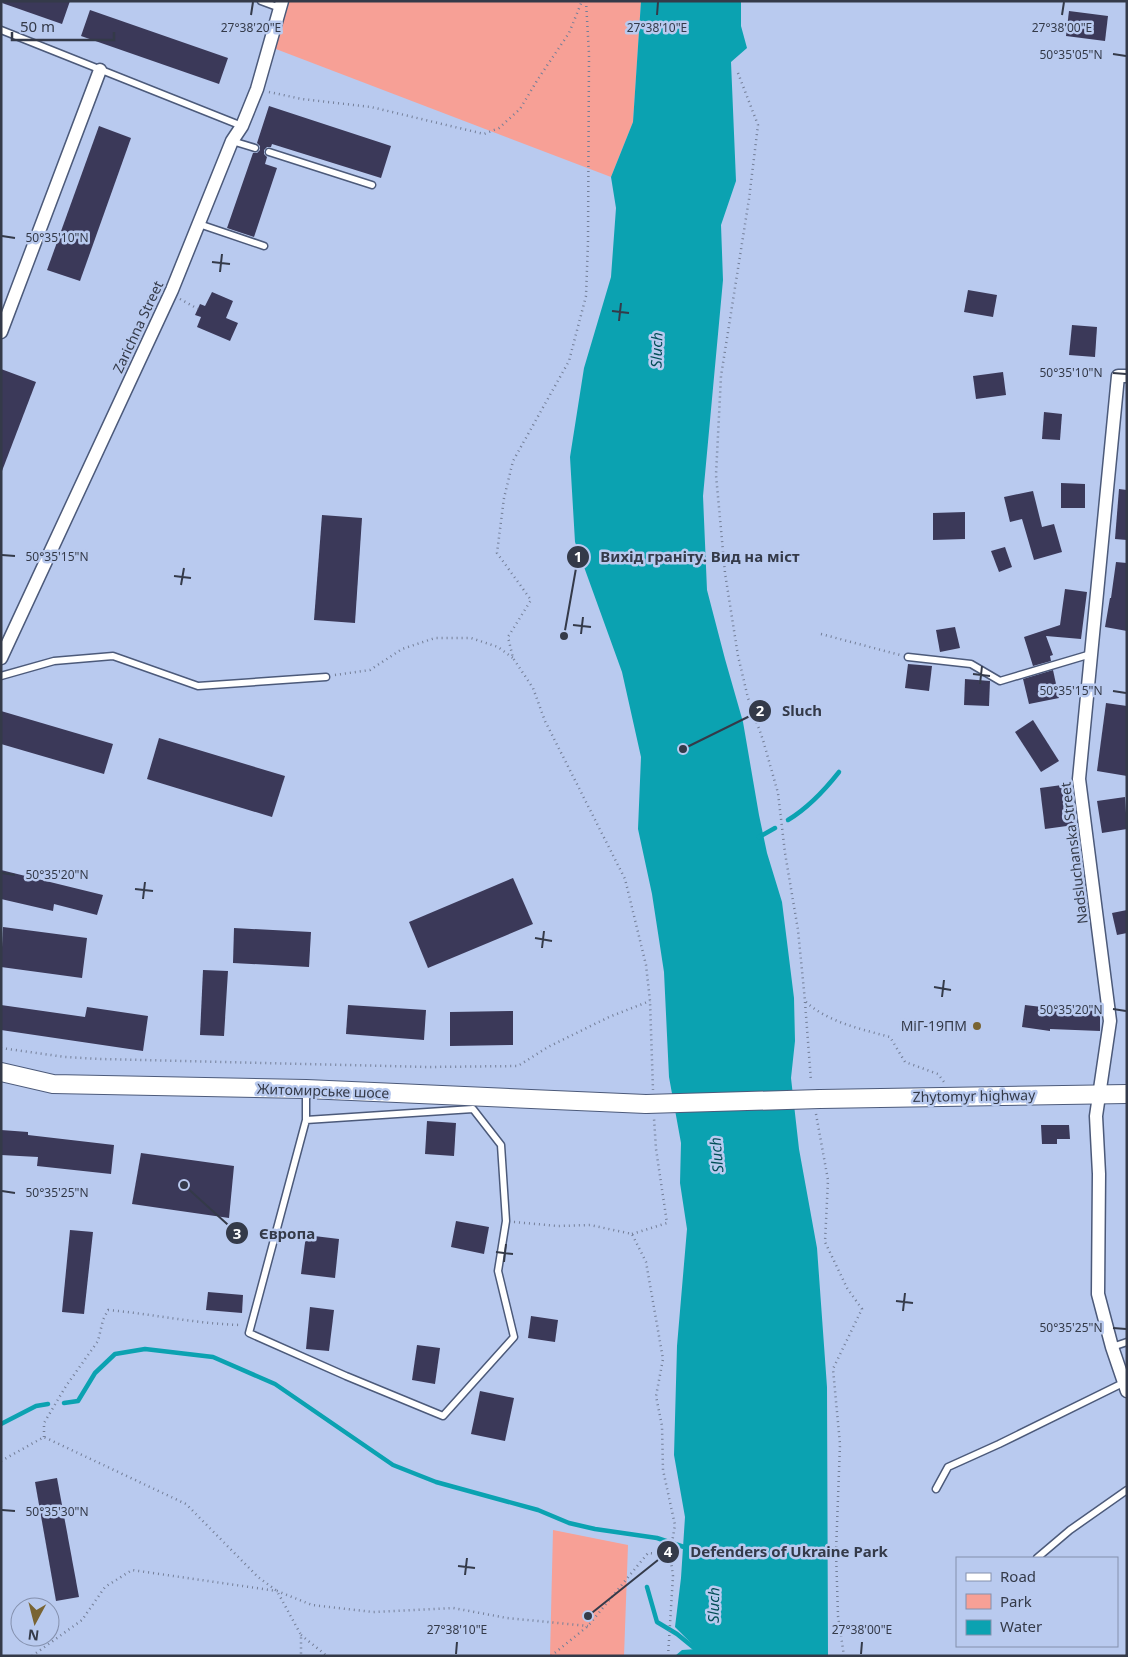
<svg xmlns="http://www.w3.org/2000/svg" width="1128" height="1657" font-family="'Noto Sans',sans-serif">
<style>
.green{fill:#f7a096}
.water{fill:#0ba2b1}
.lines{fill:none;stroke-linecap:round;stroke-linejoin:round}
.stream{stroke:#0ba2b1;stroke-width:4.5}
.building{fill:#3b3959}
.service-casing{stroke:#4c5a7a;stroke-width:9}
.minor-casing{stroke:#4c5a7a;stroke-width:15}
.secondary-casing{stroke:#4c5a7a;stroke-width:20}
.path{stroke:#737e97;stroke-width:2.5;stroke-dasharray:1 4;stroke-linecap:butt}
.service{stroke:#fff;stroke-width:6}
.minor{stroke:#fff;stroke-width:12}
.secondary{stroke:#fff;stroke-width:18}
.secondary-bridge-casing{stroke:#4c5a7a;stroke-width:20;stroke-linecap:butt}
.secondary-bridge{stroke:#fff;stroke-width:18}
.ticks{fill:none;stroke:#343a49;stroke-width:2}
.poi-dot{fill:#796433;stroke:#b9caef;stroke-width:2}
.labels{text-anchor:middle;stroke-width:5;stroke-linejoin:round;paint-order:stroke}
.street-label{font-size:14px;fill:#343a49;stroke:#b9caef}
.poi-label{font-size:14px;fill:#343a49;stroke:#b9caef;text-anchor:end}
.water-label{font-size:15px;font-style:italic;fill:#004d56;stroke:#b9caef}
.ticks-label{font-size:12px;text-anchor:middle;fill:#343a49;stroke:#b9caef;stroke-width:5;stroke-linejoin:round;paint-order:stroke}
.leader{fill:none;stroke:#343a49;stroke-width:2}
.callout-dot{fill:#343a49;stroke:#b9caef;stroke-width:2}
.mark-label{font-size:15px;text-anchor:middle;font-weight:bold;fill:#fff}
.callout-label{font-size:15px;text-anchor:middle;font-weight:bold;fill:#343a49;stroke:#b9caef;stroke-width:5;stroke-linejoin:round;paint-order:stroke}
</style>
<rect width="100%" height="100%" fill="#b9caef"/>
<g class="green">
<path d="M282,1H641L633,122L611,177L268,46Z"/>
<path d="M553,1530L628,1545L624,1656H550Z"/>
</g>
<path class="water" d="M641,1H741V26L747,48L731,62L736,181L721,225L723,280L703,496L707,590L725,659L743,722L759,815L767,853L782,902L794,998L795,1041L791,1078L799,1149L817,1248L827,1387L828,1656H675L682,1650L697,1649L675,1627L681,1578L685,1517L674,1455L677,1346L687,1229L680,1183L681,1143L669,1077L664,972L652,894L638,829L641,757L622,672L575,542L570,457L584,368L611,277L616,208L611,177L633,122Z"/>
<g class="lines">
<g class="stream">
<path d="M788,820C808,808 824,791 839,772"/>
<path d="M759,837L775,828"/>
<path d="M64,1403L78,1401L95,1373L115,1354L145,1349L213,1357L275,1384L393,1465L436,1482L538,1510L569,1523L595,1529L657,1538L687,1548"/>
<path d="M1,1424L36,1406L48,1404"/>
<path d="M647,1587L657,1622L677,1634L704,1656"/>
</g>
</g>
<g class="building">
<path d="M3,1H70L62,24L2,3Z"/>
<path d="M90,10L228,58L219,84L81,36Z"/>
<path d="M1069,11L1108,16L1105,41L1066,36Z"/>
<path d="M269,106L391,146L381,178L272,144L271,147H267L264,150V154L267,157L265,164L277,168L254,237L227,228L253,153H257L260,150V146L257,143Z"/>
<path d="M99,126L131,138L80,281L47,270Z"/>
<path d="M968,290L997,295L993,317L964,312Z"/>
<path d="M212,292L233,301L226,318L238,323L230,341L197,327L201,317L195,315L200,304L205,306Z"/>
<path d="M1072,325L1097,327L1095,357L1069,355Z"/>
<path d="M1,369L36,382L2,471L1,470Z"/>
<path d="M1003,372L1006,395L976,399L973,376Z"/>
<path d="M1044,412L1062,414L1060,440L1042,439Z"/>
<path d="M1061,483L1085,484V508H1061Z"/>
<path d="M1119,489L1127,490V540L1115,539Z"/>
<path d="M1033,491L1042,527L1054,524L1062,552L1034,560L1022,519L1010,522L1004,497Z"/>
<path d="M965,512V539L933,540V513Z"/>
<path d="M322,515L362,518L355,623L314,620Z"/>
<path d="M1005,547L1012,567L999,572L991,551Z"/>
<path d="M1116,562L1127,563V631L1105,627L1110,598H1111Z"/>
<path d="M1065,589L1087,592L1081,639L1046,636L1053,655L1050,656L1051,661L1033,666L1024,637L1060,625Z"/>
<path d="M955,627L960,648L940,652L936,630Z"/>
<path d="M908,664L932,666L929,691L905,688Z"/>
<path d="M1053,670L1059,698L1029,704L1023,679Z"/>
<path d="M965,679L990,681L989,706L964,705Z"/>
<path d="M1106,703L1127,706V776L1097,771Z"/>
<path d="M1,711L113,744L104,774L1,744Z"/>
<path d="M1033,720L1059,761L1041,772L1015,732Z"/>
<path d="M159,738L285,776L272,817L147,779Z"/>
<path d="M1069,784L1074,825L1045,829L1040,788Z"/>
<path d="M1125,797L1127,829L1102,833L1097,801Z"/>
<path d="M1,870L103,895L97,915L54,904L53,911L1,899Z"/>
<path d="M513,878L533,924L428,968L409,922Z"/>
<path d="M1127,910V933L1117,935L1112,913Z"/>
<path d="M3,927L87,938L82,978L1,967Z"/>
<path d="M234,928L311,932L309,967L233,963Z"/>
<path d="M203,970L228,971L224,1036L200,1035Z"/>
<path d="M1,1005L85,1017L87,1007L148,1016L143,1051L1,1030Z"/>
<path d="M348,1005L426,1010L424,1040L346,1034Z"/>
<path d="M1025,1005L1067,1010V1007L1100,1008V1031L1050,1029V1031L1022,1027Z"/>
<path d="M513,1011V1045L450,1046V1012Z"/>
<path d="M427,1121L456,1123L454,1156L425,1154Z"/>
<path d="M1041,1125H1069L1070,1139H1057V1144H1042Z"/>
<path d="M1,1130L28,1132V1135L114,1145L111,1174L37,1166L38,1157L1,1155Z"/>
<path d="M141,1153L234,1166L229,1218L132,1204Z"/>
<path d="M456,1221L489,1227L484,1254L451,1247Z"/>
<path d="M70,1230L93,1232L84,1314L62,1312Z"/>
<path d="M306,1235L339,1239L335,1278L301,1274Z"/>
<path d="M208,1292L243,1295L242,1313L206,1310Z"/>
<path d="M310,1307L334,1310L329,1351L306,1349Z"/>
<path d="M531,1316L558,1320L555,1342L528,1338Z"/>
<path d="M417,1345L440,1348L435,1384L412,1380Z"/>
<path d="M480,1391L514,1398L505,1441L471,1434Z"/>
<path d="M57,1478L79,1597L56,1601L35,1482Z"/>
</g>
<g class="lines">
<defs>
<g id="service">
<path d="M261,1L280,8"/>
<path d="M1,30L242,126"/>
<path d="M232,141L255,148"/>
<path d="M269,152L372,185"/>
<path d="M199,224L264,246"/>
<path d="M908,657L971,664L1000,681L1091,654"/>
<path d="M1,676L54,661L113,656L198,686L326,677"/>
<path d="M306,1091V1120L249,1333L346,1376L443,1416L514,1337L498,1271L506,1221L501,1145L473,1109L306,1120"/>
<path d="M1112,1347L1127,1342"/>
<path d="M936,1489L948,1467L999,1444L1123,1383"/>
<path d="M1037,1558L1070,1530L1127,1490"/>
</g>
<g id="minor">
<path d="M1,332L100,70"/>
<path d="M1127,376H1118L1079,779L1110,1021L1096,1116L1099,1174L1098,1294L1112,1347L1127,1391"/>
<path d="M1,658L172,290L232,141L242,126L257,89L282,1"/>
</g>
<g id="secondary">
<path d="M1,1072L53,1084L306,1089L646,1104"/>
<path d="M820,1099L1127,1094"/>
</g>
</defs>
<use href="#service" class="service-casing"/>
<use href="#minor" class="minor-casing"/>
<use href="#secondary" class="secondary-casing"/>
<g class="path">
<path d="M586,1L589,54L588,242L586,296L569,361L513,461L504,498L497,553L531,600L508,637L513,658L533,688L545,721L625,879L646,965L650,1001L653,1090"/>
<path d="M738,73L758,125L749,199L721,376L716,475L725,573L738,656L748,698L763,740L778,793L785,853L798,930L805,1001C827,1022 861,1029 890,1037L905,1062L938,1074L944,1082"/>
<path d="M269,92L302,99L371,107L484,134L499,128L520,109L538,79L569,33L582,1"/>
<path d="M180,299L198,309"/>
<path d="M821,634L900,655"/>
<path d="M335,675L370,670L402,649L435,638H471L498,647L513,658"/>
<path d="M805,1002L811,1081"/>
<path d="M1,1048L65,1057L101,1059L428,1067L518,1066L548,1047L609,1017L650,1001"/>
<path d="M816,1114L828,1180L825,1242L847,1288L862,1309L833,1369L840,1444L836,1552L838,1616L844,1656"/>
<path d="M514,1222L558,1226L590,1225L632,1234L646,1262L663,1359L656,1396L662,1426L663,1470L675,1525L670,1554L648,1553L588,1626L551,1656"/>
<path d="M632,1234L667,1223L656,1149L654,1118"/>
<path d="M44,1437V1423L66,1386L98,1341L103,1320L108,1310C153,1314 197,1324 242,1325"/>
<path d="M1,1461L44,1437L186,1504L258,1577L277,1591L301,1635V1656"/>
<path d="M301,1635L327,1656"/>
<path d="M32,1656L82,1620L105,1587L132,1570L277,1591L312,1605L373,1612L453,1608L507,1618L588,1626"/>
<path d="M668,1656L673,1576L670,1554"/>
<path d="M1126,1656L1127,1655"/>
</g>
<use href="#service" class="service"/>
<use href="#minor" class="minor"/>
<use href="#secondary" class="secondary"/>
<defs>
<path id="secondary-bridge" d="M646,1104L820,1099"/>
</defs>
<use href="#secondary-bridge" class="secondary-bridge-casing"/>
<use href="#secondary-bridge" class="secondary-bridge"/>
</g>
<path class="ticks" d="M251,15L253,2M657,15L658,2M1062,15L1064,2M1113,54L1126,56M2,236L15,238M212,262L230,264M220,272L222,254M612,311L629,313M619,321L621,303M1113,373L1126,374M2,555L15,556M174,576L191,578M181,585L184,568M573,625L591,627M581,634L583,617M973,674L990,676M980,684L982,666M1113,691L1126,693M2,873L15,875M135,889L153,891M143,899L145,882M535,938L552,941M542,948L544,931M934,987L951,990M942,997L944,980M1113,1009L1126,1011M2,1191L15,1193M496,1252L513,1254M504,1262L506,1244M896,1301L913,1303M903,1311L905,1293M1113,1328L1126,1329M2,1510L15,1511M458,1566L475,1568M465,1575L467,1558M456,1654L457,1642M861,1654L862,1642"/>
<circle class="poi-dot" cx="977" cy="1026" r="5"/>
<g class="labels">
<g class="street-label">
<text transform="translate(138 327) rotate(-65)" y="5">Zarichna Street</text>
<text transform="translate(1074 853) rotate(-97)" y="5">Nadsluchanska Street</text>
<text transform="translate(323 1091) rotate(2)" y="5">Житомирське шосе</text>
<text transform="translate(974 1096) rotate(-1)" y="5">Zhytomyr highway</text>
</g>
<g class="poi-label">
<text x="967" y="1031">МіГ-19ПМ</text>
</g>
<g class="water-label">
<text transform="translate(657 350) rotate(-88)" y="5">Sluch</text>
<text transform="translate(717 1155) rotate(-95)" y="5">Sluch</text>
<text transform="translate(714 1605) rotate(-89)" y="5">Sluch</text>
</g>
</g>
<g class="ticks-label">
<text x="251" y="32">27°38'20"E</text>
<text x="657" y="32">27°38'10"E</text>
<text x="1062" y="32">27°38'00"E</text>
<text x="1071" y="59">50°35'05"N</text>
<text x="57" y="242">50°35'10"N</text>
<text x="1071" y="377">50°35'10"N</text>
<text x="57" y="561">50°35'15"N</text>
<text x="1071" y="695">50°35'15"N</text>
<text x="57" y="879">50°35'20"N</text>
<text x="1071" y="1014">50°35'20"N</text>
<text x="57" y="1197">50°35'25"N</text>
<text x="1071" y="1332">50°35'25"N</text>
<text x="57" y="1516">50°35'30"N</text>
<text x="457" y="1634">27°38'10"E</text>
<text x="862" y="1634">27°38'00"E</text>
</g>
<path class="leader" d="M564 636L578 557M683 749L760 711M184 1185L237 1233M588 1616L668 1552"/>
<g class="callout-dot">
<circle cx="564" cy="636" r="5"/>
<circle cx="683" cy="749" r="5"/>
<circle cx="184" cy="1185" r="5"/>
<circle cx="588" cy="1616" r="5"/>
<circle cx="578" cy="557" r="12"/>
<circle cx="760" cy="711" r="12"/>
<circle cx="237" cy="1233" r="12"/>
<circle cx="668" cy="1552" r="12"/>
</g>
<g class="mark-label">
<text x="578" y="562">1</text>
<text x="760" y="716">2</text>
<text x="237" y="1239">3</text>
<text x="668" y="1557">4</text>
</g>
<g class="callout-label">
<text x="700" y="562">Вихід граніту. Вид на міст</text>
<text x="802" y="716">Sluch</text>
<text x="287" y="1239">Європа</text>
<text x="789" y="1557">Defenders of Ukraine Park</text>
</g>
<rect width="1128" height="1657" fill="none" stroke="#343a49" stroke-width="5"/>
<rect x="956" y="1557" width="162" height="90" fill="#b9caef" stroke="#8490ad"/>
<rect x="966" y="1573" width="25" height="8" fill="#ffffff" stroke="#8490ad"/>
<text x="1000" y="1582" font-size="15" fill="#343a49">Road</text>
<rect x="966" y="1594" width="25" height="15" fill="#f7a096" stroke="#8490ad"/>
<text x="1000" y="1607" font-size="15" fill="#343a49">Park</text>
<rect x="966" y="1620" width="25" height="15" fill="#0ba2b1" stroke="#8490ad"/>
<text x="1000" y="1632" font-size="15" fill="#343a49">Water</text>
<g transform="translate(35 1622) rotate(187)"><circle r="24" fill="#b9caef" stroke="#8490ad"/>
<path d="M0-4L9 19L0 12L-9 19Z" fill="#796433"/>
<text y="-8" font-size="14" font-weight="bold" text-anchor="middle" fill="#343a49">N</text>
</g>
<path d="M12 32v8h102v-8" fill="none" stroke="#343a49" stroke-width="2.5"/>
<text x="20" y="32" font-size="15" fill="#343a49" stroke="#b9caef" stroke-width="4" paint-order="stroke">50 m</text>
</svg>
